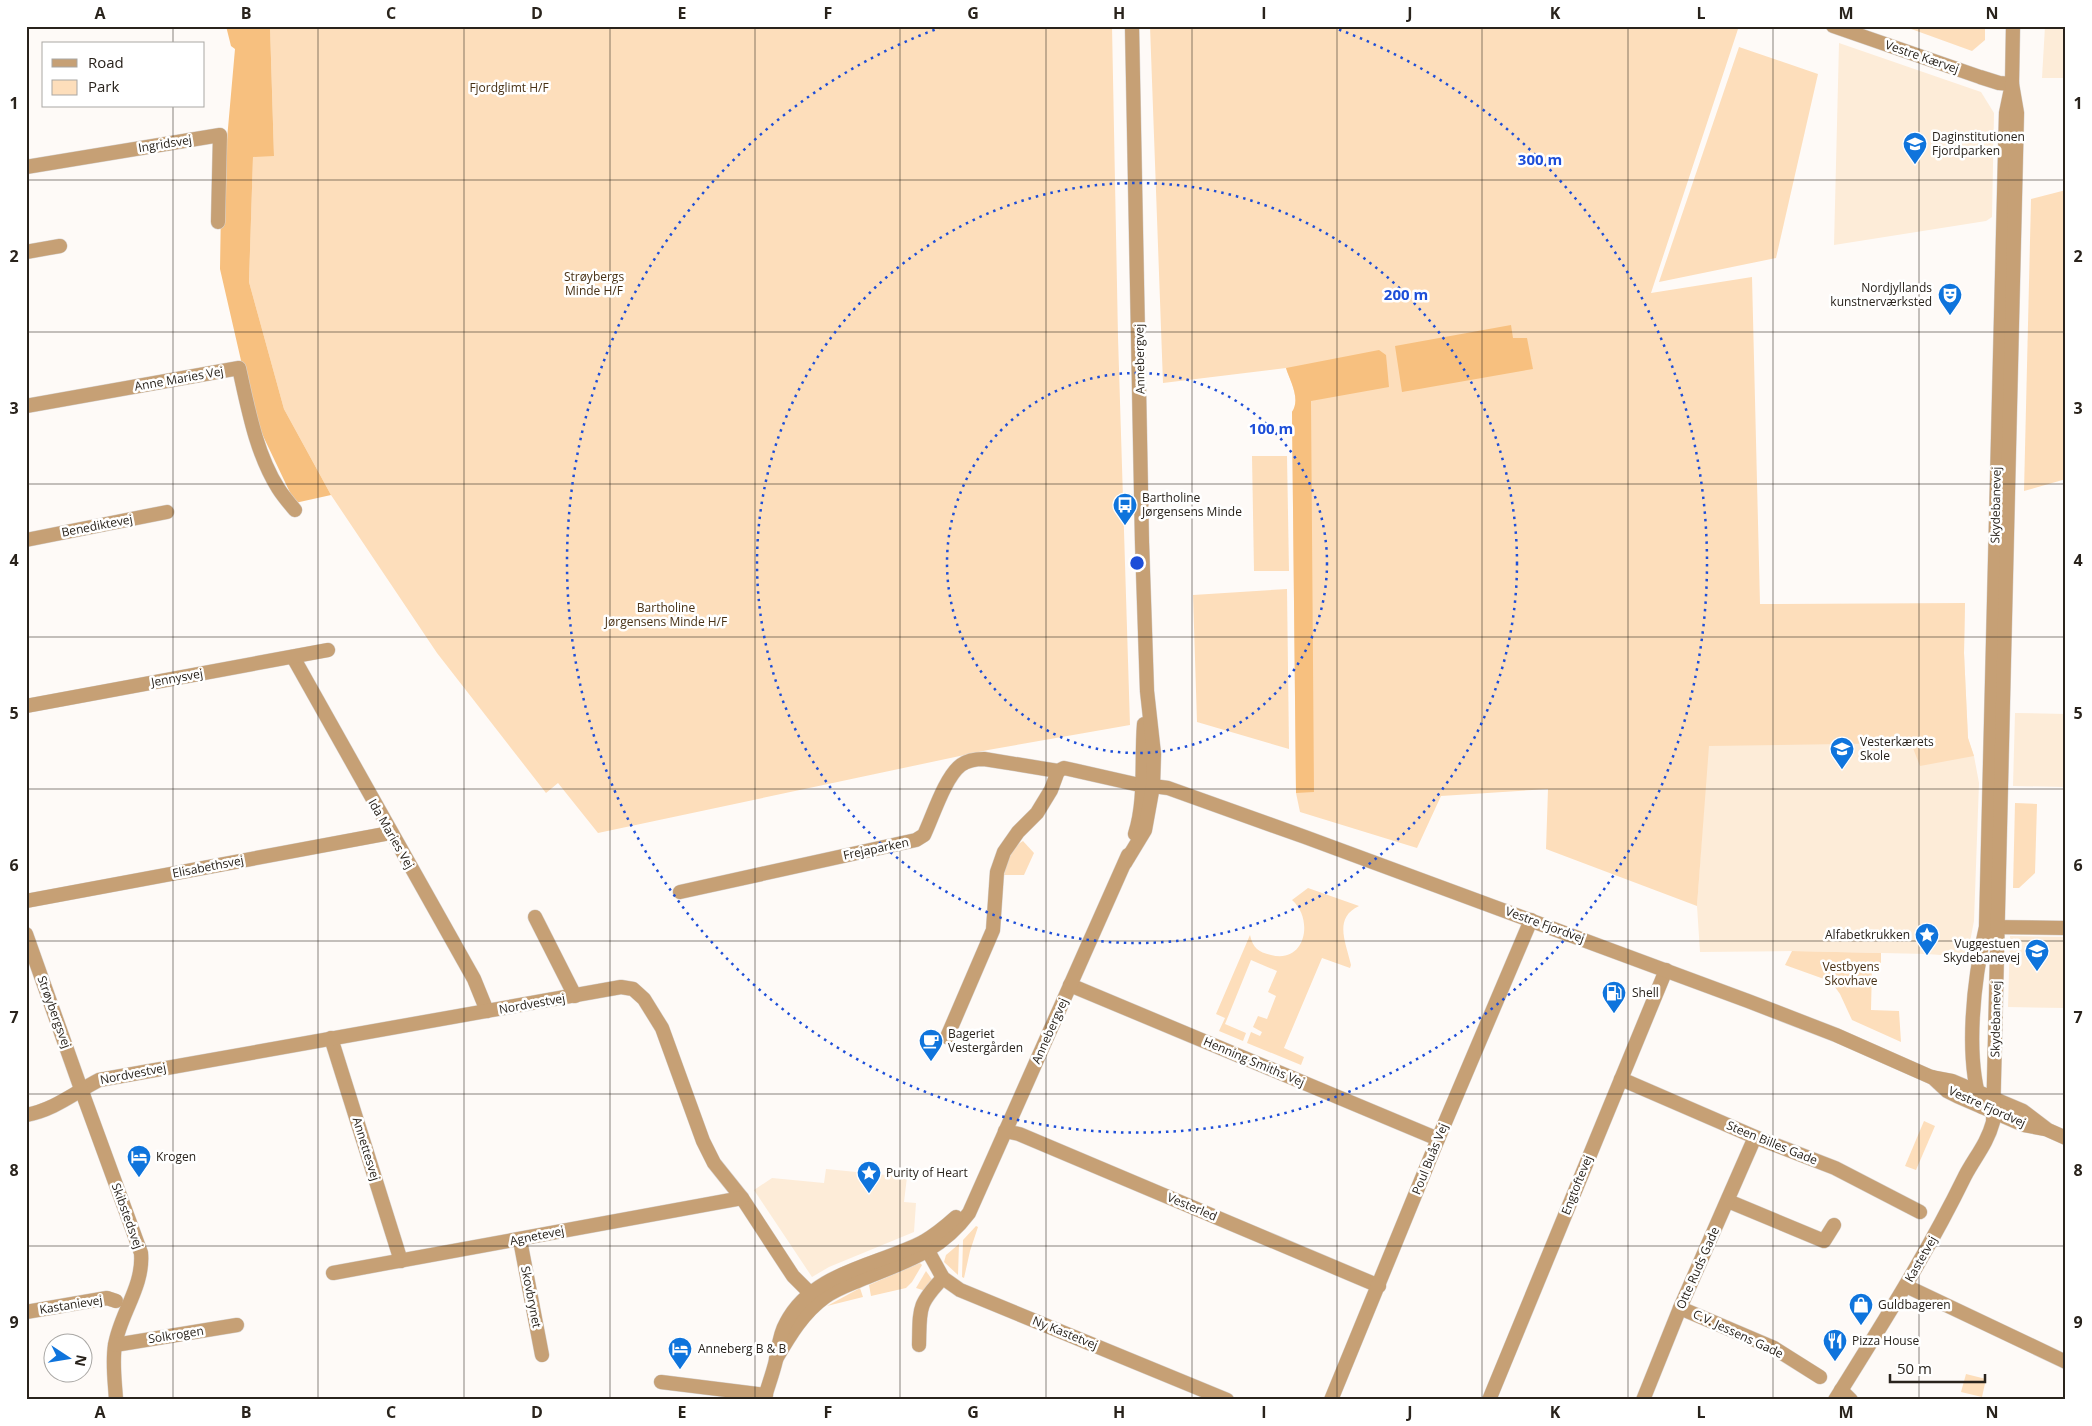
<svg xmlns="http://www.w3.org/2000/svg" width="2092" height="1426" font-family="'Open Sans',sans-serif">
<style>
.built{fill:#fdecd8}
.green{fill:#fddebb}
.forest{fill:#f7c07f}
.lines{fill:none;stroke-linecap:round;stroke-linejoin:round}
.minor-casing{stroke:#d8d3d0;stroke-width:15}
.tertiary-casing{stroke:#d8d3d0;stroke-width:15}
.minor{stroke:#c6a075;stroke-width:14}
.tertiary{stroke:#c6a075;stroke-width:14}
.grid{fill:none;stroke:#29231c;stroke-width:1;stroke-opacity:0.55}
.ring{fill:none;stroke:#1d4ed8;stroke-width:2.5;stroke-dasharray:2.5 5}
.labels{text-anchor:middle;stroke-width:5;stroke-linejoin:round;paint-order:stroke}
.street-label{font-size:12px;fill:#29231c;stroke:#fff}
.park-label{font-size:12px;fill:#483115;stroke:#fff}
.poi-label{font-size:12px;fill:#29231c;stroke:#fff;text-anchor:start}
.centre{fill:#1d4ed8;stroke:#fff;stroke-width:2.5}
.ring-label{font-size:15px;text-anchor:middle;font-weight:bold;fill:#1d4ed8;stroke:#fff;stroke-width:5;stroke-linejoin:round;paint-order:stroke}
.neatline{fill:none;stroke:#29231c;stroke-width:2}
.grid-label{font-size:16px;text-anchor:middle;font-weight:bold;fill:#29231c}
</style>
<rect width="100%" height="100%" fill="#fefaf7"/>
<g class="built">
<path d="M2045,26H2066V78H2042Z"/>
<path d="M1839,43L1981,92L1994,113L1992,217L1986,221L1834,245Z"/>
<path d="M1965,603L1964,653L1968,738L1974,756L1979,783L1974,921L1967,957L1927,954L1792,951L1700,952L1697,906L1708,746Z"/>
<path d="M2015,713L2066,714V787L2013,786Z"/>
<path d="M2010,936L2066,937V1013L2064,1008L2008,1007Z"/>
<path d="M826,1169L907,1177L904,1202L916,1203L914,1232L829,1267L812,1277L754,1190L772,1178L824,1183Z"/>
</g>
<g class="green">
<path d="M270,26H1112L1118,337L1130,725L988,750L598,833L558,783L546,793L437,653L331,495L284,409L249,282L253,156H274Z"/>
<path d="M1150,26H1739L1651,293L1752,277L1760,604L1965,603L1964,653L1968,738L1974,756L1920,766L1911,743L1709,746L1697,906L1546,849L1548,789L1441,796L1417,848L1300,812L1296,793L1292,412C1301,399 1290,381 1286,368L1163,383Z"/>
<path d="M1903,26H1985V40L1972,51Z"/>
<path d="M1739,47L1818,74L1776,258L1659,282Z"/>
<path d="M2066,190V479L2024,491L2031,199Z"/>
<path d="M1287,456L1289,571H1254L1252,456Z"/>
<path d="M1287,589L1289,749L1197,722L1193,595Z"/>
<path d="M2015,803L2037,804L2035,873L2019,888H2013Z"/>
<path d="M1023,841L1034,853L1024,875H1004C1006,863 1012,847 1023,841Z"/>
<path d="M1308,888L1359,906C1333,918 1346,943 1351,965L1350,968L1322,958L1284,1048L1304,1057L1301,1065L1247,1043L1251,1032L1260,1036L1262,1032L1253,1027L1258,1016L1267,1019L1276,996L1268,992L1277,971L1251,960L1225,1024L1246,1033L1243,1041L1219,1031L1225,1018L1216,1014L1250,935C1253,948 1258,952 1271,955C1306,964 1314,919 1292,900Z"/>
<path d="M1792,951L1881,953V966H1872L1871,1010L1899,1011L1901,1042L1852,1020L1840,994L1835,987L1824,979L1785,965Z"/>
<path d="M1924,1121L1935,1126L1916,1170L1905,1166Z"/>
<path d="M976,1226L978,1227L970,1251L964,1278L962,1277L963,1240Z"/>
<path d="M959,1244L958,1275L944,1262L946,1255Z"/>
<path d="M920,1263L922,1265L912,1282L906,1288L871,1296L869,1285Z"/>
<path d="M926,1271L933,1281L926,1291L916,1288Z"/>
<path d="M860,1288L863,1297L827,1306Z"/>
<path d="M1966,1374L1986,1379L1982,1397L1961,1392Z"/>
</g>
<g class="forest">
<path d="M226,26H270L274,156L253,157L249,282L284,409L331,495L295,503L254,417L220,269L221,207L235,49L231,46Z"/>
<path d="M1511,325L1513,338H1527L1533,369L1402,392L1395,346Z"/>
<path d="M1379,350L1386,355L1389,387L1311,401L1314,792L1296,793L1292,412C1301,399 1290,381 1286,368Z"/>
</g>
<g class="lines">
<defs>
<g id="minor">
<path d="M1833,26L1980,77L1999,83L2012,84"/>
<path d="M26,167L220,135L218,222"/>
<path d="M26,252L60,246"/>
<path d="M26,406L239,368C248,408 256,453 278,488C283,496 289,503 295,510"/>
<path d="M26,540L167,512"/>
<path d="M293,657L474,979L487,1011"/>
<path d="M26,706L328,650"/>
<path d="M680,892L916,840L924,835C933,816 945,777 961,765C968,760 976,759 984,759L1058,771L1064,768L1135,784L1153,786"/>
<path d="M26,901L390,833"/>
<path d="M535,917L575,996"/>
<path d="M1987,927L2066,928"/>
<path d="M1070,985L1438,1139"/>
<path d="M947,1037L993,930L997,872L1004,852L1018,832L1037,813L1051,790L1058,771"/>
<path d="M331,1038L401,1261"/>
<path d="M1621,1079L1755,1137L1835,1168L1920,1212"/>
<path d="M81,1089L141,1253C144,1286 120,1314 115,1345C112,1363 115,1382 116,1400"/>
<path d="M26,1115C54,1110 74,1093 99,1080L621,987L633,989L644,999L662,1028L703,1141L714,1163L742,1198L793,1276L810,1293"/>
<path d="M1005,1131L1019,1134L1379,1286"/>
<path d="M1728,1201L1824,1241L1834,1225"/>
<path d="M520,1240L542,1355"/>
<path d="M923,1242L943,1278L960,1290L1227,1400"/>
<path d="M333,1273L742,1198"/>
<path d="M1906,1286L2066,1362"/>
<path d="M1680,1308L1774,1348L1820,1377"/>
<path d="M26,1312L107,1298L116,1301"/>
<path d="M115,1345L237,1325"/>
<path d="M919,1345C920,1309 917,1305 943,1278"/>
<path d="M661,1382L766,1395"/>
<path d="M1841,1390L1851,1400"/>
<path d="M1331,1400L1438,1139L1531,920"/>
<path d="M1489,1400L1666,970"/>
<path d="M1643,1400L1680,1308L1755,1137"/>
</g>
<g id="tertiary">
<path d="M1153,786L1168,788L1305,837L1748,1001L1836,1035L1931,1077L1952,1081L2023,1111L2048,1130L2066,1138"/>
<path d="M1135,834C1146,800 1141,761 1144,724"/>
<path d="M1125,863L1145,830L1153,786L1154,754L1147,691L1142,542L1132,26"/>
<path d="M26,934L81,1089"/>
<path d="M1932,1077L1947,1091L1957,1096L2024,1125L2045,1129"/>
<path d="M1982,1107C1964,1058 1974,977 1986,927L2006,113L2012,84L2013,26"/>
<path d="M776,1359C790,1335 803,1313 825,1297C836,1289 848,1285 860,1280C904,1262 939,1253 969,1213L1128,855"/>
<path d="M764,1400C768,1386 773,1373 776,1360C779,1346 779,1335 786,1323C812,1272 876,1266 923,1242C935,1235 946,1226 956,1217"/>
<path d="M1835,1400C1881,1326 1927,1254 1965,1176C1975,1157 1987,1144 1993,1122L2017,113L2012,84"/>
</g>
</defs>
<use href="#minor" class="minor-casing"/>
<use href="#tertiary" class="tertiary-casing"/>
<use href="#minor" class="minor"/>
<use href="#tertiary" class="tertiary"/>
</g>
<path class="grid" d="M173,26V44M318,26V1400M464,26V1400M610,26V1400M755,26V1400M900,26V1400M1046,26V1400M1192,26V1400M1337,26V1400M1482,26V1400M1628,26V1400M1773,26V1400M1919,26V1400M173,106V1400M26,180H2066M26,332H2066M26,484H2066M26,637H2066M26,789H2066M26,941H2066M26,1094H2066M26,1246H2066"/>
<g class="ring">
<circle cx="1137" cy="563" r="190"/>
<circle cx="1137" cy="563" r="380"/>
<path d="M1332 27A570 570 0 1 1 942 27"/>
</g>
<defs>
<symbol id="school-pin" viewBox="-11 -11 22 30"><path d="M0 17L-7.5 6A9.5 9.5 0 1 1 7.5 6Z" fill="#0f74dc" stroke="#fff"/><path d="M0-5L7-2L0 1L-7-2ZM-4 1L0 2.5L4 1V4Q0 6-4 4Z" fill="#fff"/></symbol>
<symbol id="theatre-pin" viewBox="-11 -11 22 30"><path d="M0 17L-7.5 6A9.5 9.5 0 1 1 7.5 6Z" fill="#0f74dc" stroke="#fff"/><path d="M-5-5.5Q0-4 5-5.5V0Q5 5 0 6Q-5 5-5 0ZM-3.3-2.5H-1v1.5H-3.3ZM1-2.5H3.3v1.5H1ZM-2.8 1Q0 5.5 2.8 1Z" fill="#fff"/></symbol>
<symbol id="bus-pin" viewBox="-11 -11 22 30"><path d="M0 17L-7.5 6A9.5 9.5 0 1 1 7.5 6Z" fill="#0f74dc" stroke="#fff"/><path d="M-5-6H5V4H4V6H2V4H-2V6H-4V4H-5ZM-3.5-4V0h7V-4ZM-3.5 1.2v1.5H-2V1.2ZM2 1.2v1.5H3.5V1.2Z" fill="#fff"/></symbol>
<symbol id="sight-pin" viewBox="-11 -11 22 30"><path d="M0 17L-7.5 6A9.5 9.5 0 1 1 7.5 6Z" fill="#0f74dc" stroke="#fff"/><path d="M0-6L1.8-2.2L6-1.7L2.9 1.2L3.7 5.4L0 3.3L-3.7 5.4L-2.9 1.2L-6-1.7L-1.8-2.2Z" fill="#fff"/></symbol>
<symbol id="fuel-pin" viewBox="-11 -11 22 30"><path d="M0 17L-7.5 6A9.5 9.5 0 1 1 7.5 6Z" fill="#0f74dc" stroke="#fff"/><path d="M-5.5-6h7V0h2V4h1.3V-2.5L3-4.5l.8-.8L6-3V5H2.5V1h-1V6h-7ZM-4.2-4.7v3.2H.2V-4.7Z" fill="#fff"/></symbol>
<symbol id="cafe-pin" viewBox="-11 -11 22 30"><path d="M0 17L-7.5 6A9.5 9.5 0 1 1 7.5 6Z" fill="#0f74dc" stroke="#fff"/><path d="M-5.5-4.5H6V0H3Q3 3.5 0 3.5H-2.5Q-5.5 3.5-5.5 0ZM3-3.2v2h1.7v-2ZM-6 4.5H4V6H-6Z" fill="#fff"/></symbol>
<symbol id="hotel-pin" viewBox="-11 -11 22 30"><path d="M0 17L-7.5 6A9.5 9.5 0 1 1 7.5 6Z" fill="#0f74dc" stroke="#fff"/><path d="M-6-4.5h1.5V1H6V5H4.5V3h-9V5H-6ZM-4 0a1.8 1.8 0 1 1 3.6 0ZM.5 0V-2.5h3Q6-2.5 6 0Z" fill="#fff"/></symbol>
<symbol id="shop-pin" viewBox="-11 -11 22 30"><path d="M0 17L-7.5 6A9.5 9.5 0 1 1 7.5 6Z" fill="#0f74dc" stroke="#fff"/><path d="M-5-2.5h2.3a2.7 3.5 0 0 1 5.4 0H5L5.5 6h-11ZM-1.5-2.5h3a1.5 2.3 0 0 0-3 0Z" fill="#fff"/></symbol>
<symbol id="restaurant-pin" viewBox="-11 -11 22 30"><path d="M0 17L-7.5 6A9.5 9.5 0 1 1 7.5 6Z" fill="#0f74dc" stroke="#fff"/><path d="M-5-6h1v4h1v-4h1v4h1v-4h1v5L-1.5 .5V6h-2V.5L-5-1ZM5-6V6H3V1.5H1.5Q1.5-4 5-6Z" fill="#fff"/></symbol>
</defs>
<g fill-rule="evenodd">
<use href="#school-pin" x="1901" y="130" width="28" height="38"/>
<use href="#theatre-pin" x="1936" y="281" width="28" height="38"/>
<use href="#bus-pin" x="1111" y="491" width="28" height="38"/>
<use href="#school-pin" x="1828" y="735" width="28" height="38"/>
<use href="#sight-pin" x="1913" y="921" width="28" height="38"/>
<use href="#school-pin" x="2023" y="937" width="28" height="38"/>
<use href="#fuel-pin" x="1600" y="979" width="28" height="38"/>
<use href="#cafe-pin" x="917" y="1027" width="28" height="38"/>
<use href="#hotel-pin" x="125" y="1143" width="28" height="38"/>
<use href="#sight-pin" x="855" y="1159" width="28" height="38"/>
<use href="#shop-pin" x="1847" y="1291" width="28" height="38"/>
<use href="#restaurant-pin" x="1821" y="1327" width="28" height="38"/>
<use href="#hotel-pin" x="666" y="1335" width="28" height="38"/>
</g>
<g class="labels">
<g class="street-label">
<text transform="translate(1922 57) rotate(19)" y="4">Vestre Kærvej</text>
<text transform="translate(165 144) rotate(-9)" y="4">Ingridsvej</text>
<text transform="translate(1140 359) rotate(-91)" y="4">Annebergvej</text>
<text transform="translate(179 379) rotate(-10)" y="4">Anne Maries Vej</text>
<text transform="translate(1996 505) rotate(-89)" y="4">Skydebanevej</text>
<text transform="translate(97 526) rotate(-11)" y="4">Benediktevej</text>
<text transform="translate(177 678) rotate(-10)" y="4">Jennysvej</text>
<text transform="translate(391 834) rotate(60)" y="4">Ida Maries Vej</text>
<text transform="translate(876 849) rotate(-12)" y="4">Frejaparken</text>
<text transform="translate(208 867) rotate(-11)" y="4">Elisabethsvej</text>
<text transform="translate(1545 925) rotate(20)" y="4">Vestre Fjordvej</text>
<text transform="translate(532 1004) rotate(-10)" y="4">Nordvestvej</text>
<text transform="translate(54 1012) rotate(70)" y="4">Strøybergsvej</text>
<text transform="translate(1996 1019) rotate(-89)" y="4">Skydebanevej</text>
<text transform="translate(1050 1031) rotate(-66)" y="4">Annebergvej</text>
<text transform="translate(1254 1062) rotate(23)" y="4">Henning Smiths Vej</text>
<text transform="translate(133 1074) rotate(-11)" y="4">Nordvestvej</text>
<text transform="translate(1987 1107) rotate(24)" y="4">Vestre Fjordvej</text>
<text transform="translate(1772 1143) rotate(22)" y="4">Steen Billes Gade</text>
<text transform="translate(366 1149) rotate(73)" y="4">Annettesvej</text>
<text transform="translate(1430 1159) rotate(-68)" y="4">Poul Buås Vej</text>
<text transform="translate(1577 1185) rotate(-68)" y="4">Engtoftevej</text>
<text transform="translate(1192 1207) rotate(23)" y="4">Vesterled</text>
<text transform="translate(127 1216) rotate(70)" y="4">Skibstedsvej</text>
<text transform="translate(537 1236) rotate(-11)" y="4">Agnetevej</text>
<text transform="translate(1921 1259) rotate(-60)" y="4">Kastetvej</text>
<text transform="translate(1698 1268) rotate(-66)" y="4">Otte Ruds Gade</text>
<text transform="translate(531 1297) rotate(79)" y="4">Skovbrynet</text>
<text transform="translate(71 1305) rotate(-9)" y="4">Kastanievej</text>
<text transform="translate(1065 1333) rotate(22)" y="4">Ny Kastetvej</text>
<text transform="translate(1738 1334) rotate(25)" y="4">C.V. Jessens Gade</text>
<text transform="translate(176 1335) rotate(-9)" y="4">Solkrogen</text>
</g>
<g class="park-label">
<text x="509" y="92">Fjordglimt H/F</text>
<text x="594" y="281">Strøybergs<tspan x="594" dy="14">Minde H/F</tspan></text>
<text x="666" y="612">Bartholine<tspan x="666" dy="14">Jørgensens Minde H/F</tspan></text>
<text x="1851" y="971">Vestbyens<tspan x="1851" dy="14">Skovhave</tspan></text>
</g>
<g class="poi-label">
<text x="1932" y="141">Daginstitutionen<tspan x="1932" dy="14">Fjordparken</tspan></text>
<text x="1932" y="292" text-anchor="end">Nordjyllands<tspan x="1932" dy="14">kunstnerværksted</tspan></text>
<text x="1142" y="502">Bartholine<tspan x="1142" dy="14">Jørgensens Minde</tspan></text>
<text x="1860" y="746">Vesterkærets<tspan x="1860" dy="14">Skole</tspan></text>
<text x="1910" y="939" text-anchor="end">Alfabetkrukken</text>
<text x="2020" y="948" text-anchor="end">Vuggestuen<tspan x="2020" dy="14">Skydebanevej</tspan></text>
<text x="1632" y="997">Shell</text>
<text x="948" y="1038">Bageriet<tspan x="948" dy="14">Vestergården</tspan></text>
<text x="156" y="1161">Krogen</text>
<text x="886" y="1177">Purity of Heart</text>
<text x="1878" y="1309">Guldbageren</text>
<text x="1852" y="1345">Pizza House</text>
<text x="698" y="1353">Anneberg B &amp; B</text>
</g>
</g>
<circle cx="1137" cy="563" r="8" class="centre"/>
<g class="ring-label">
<text x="1540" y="165">300 m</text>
<text x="1406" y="300">200 m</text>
<text x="1271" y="434">100 m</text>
</g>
<rect width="2092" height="1426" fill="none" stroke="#ffffff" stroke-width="55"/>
<rect x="42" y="42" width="162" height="65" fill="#ffffff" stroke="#a9a7a4"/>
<rect x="52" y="59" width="25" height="8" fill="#c6a075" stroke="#a9a7a4"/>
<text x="88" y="68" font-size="15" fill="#29231c">Road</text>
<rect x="52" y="80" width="25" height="15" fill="#fddebb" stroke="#a9a7a4"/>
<text x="88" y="92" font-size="15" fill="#29231c">Park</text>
<g transform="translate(68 1358) rotate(102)"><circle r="24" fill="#ffffff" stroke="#a9a7a4"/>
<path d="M0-4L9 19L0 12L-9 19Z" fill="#0f74dc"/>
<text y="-8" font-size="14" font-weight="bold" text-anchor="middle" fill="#29231c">N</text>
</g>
<path d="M1890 1374v8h95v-8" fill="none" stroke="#29231c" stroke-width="2.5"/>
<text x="1897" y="1374" font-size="15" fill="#29231c" stroke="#ffffff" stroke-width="4" paint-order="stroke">50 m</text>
<rect x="28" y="28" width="2036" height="1370" class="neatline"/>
<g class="grid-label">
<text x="100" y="19">A</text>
<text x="246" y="19">B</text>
<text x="391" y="19">C</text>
<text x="537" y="19">D</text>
<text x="682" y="19">E</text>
<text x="828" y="19">F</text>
<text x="973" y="19">G</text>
<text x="1119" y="19">H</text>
<text x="1264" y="19">I</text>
<text x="1410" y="19">J</text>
<text x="1555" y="19">K</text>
<text x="1701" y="19">L</text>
<text x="1846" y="19">M</text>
<text x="1992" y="19">N</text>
<text x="14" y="109">1</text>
<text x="2078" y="109">1</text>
<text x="14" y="262">2</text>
<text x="2078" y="262">2</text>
<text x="14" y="414">3</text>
<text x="2078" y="414">3</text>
<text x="14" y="566">4</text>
<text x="2078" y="566">4</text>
<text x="14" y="719">5</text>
<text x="2078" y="719">5</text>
<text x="14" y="871">6</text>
<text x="2078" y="871">6</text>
<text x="14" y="1023">7</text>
<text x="2078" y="1023">7</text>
<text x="14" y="1176">8</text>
<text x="2078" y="1176">8</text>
<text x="14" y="1328">9</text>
<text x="2078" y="1328">9</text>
<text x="100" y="1418">A</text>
<text x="246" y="1418">B</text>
<text x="391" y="1418">C</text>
<text x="537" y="1418">D</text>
<text x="682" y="1418">E</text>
<text x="828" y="1418">F</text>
<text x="973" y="1418">G</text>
<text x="1119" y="1418">H</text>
<text x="1264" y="1418">I</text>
<text x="1410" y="1418">J</text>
<text x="1555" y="1418">K</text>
<text x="1701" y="1418">L</text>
<text x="1846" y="1418">M</text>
<text x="1992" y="1418">N</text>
</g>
</svg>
